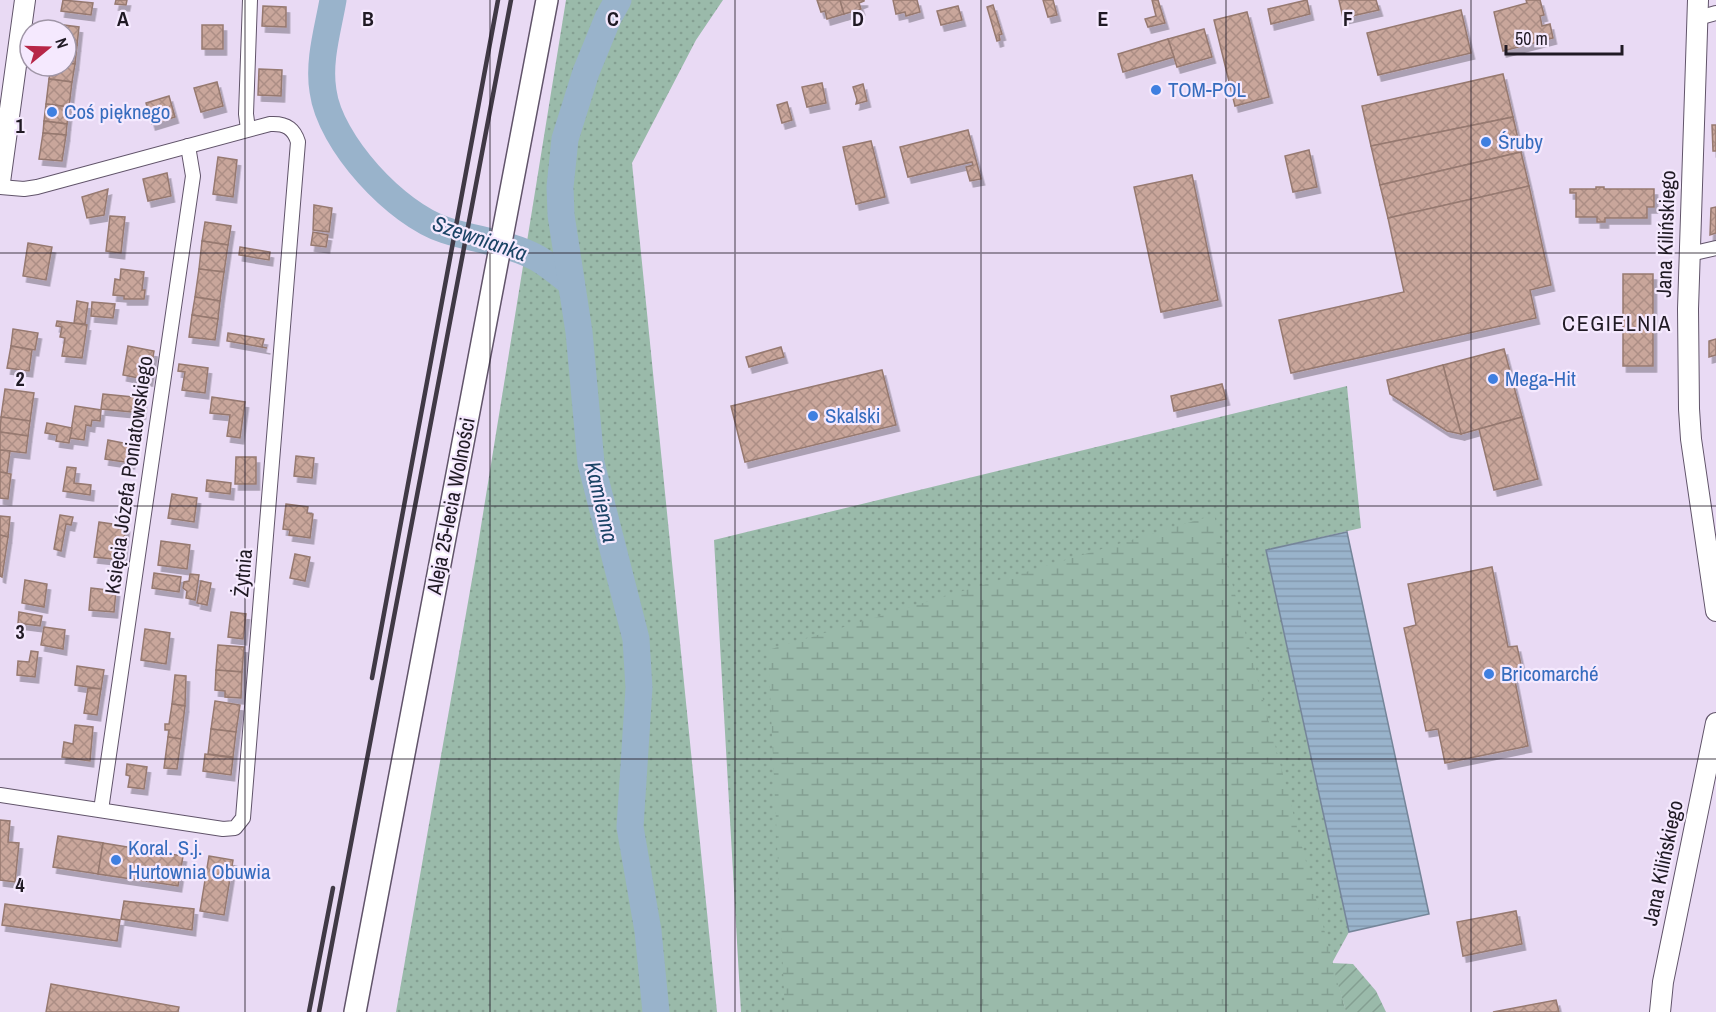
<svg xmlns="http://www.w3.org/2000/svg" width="1716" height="1012" font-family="'Archivo Narrow',sans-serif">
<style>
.grass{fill:url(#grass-dots)}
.wetland{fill:url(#wetland-marsh)}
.garden{fill:url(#garden-furrows)}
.water{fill:url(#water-rules);stroke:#758599;stroke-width:1.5}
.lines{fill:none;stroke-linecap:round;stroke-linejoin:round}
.river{stroke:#99b3cb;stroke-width:27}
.building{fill:url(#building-cross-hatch);stroke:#967970;stroke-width:1.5;filter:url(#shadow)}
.street-casing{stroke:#61546a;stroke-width:16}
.secondary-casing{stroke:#61546a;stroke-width:22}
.primary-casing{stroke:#61546a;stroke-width:24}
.street{stroke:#fff;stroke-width:14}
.secondary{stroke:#fff;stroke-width:20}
.primary{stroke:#fff;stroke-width:21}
.rail{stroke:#403945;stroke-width:4.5}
.grid{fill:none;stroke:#201a24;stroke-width:1.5;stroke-opacity:0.55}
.shop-dot{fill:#3f7fe0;stroke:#f5e9fe;stroke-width:2}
.labels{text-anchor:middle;stroke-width:4.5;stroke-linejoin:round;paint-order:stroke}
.shop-label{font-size:21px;fill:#366cbe;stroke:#f5e9fe;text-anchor:start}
.street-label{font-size:21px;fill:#201a24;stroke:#f5e9fe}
.water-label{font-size:22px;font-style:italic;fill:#1a4365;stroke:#f5e9fe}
.neighbourhood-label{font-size:22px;letter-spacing:1.5px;fill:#201a24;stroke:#f5e9fe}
.grid-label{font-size:20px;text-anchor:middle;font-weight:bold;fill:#201a24;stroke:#f5e9fe;stroke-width:4.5;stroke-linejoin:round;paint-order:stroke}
</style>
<defs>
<pattern id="grass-dots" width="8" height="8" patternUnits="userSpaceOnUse" patternTransform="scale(1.5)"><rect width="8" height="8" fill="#9abaaa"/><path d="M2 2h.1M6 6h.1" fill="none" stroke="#849f92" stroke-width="1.8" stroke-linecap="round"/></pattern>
<pattern id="wetland-marsh" width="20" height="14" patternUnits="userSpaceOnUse" patternTransform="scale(1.5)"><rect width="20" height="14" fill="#9abaaa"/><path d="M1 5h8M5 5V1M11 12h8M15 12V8" fill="none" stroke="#849f92"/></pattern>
<pattern id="garden-furrows" width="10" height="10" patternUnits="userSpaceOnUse" patternTransform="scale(1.5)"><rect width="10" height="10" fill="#9abaaa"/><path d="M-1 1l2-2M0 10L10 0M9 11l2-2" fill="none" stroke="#849f92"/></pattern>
<pattern id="water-rules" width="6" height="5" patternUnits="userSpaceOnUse" patternTransform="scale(1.5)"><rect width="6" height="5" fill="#99b3cb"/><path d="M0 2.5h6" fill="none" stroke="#8499ae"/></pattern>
<pattern id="building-cross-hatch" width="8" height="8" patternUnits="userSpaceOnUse" patternTransform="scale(1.5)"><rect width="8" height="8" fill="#c9a69b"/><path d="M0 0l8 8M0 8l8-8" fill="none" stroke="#ac8e85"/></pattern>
<filter id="shadow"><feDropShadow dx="3.5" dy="6" stdDeviation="0" flood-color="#0004"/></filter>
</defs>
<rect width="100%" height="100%" fill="#e9daf4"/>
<g class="grass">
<path d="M566,0H723L696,40L632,163L717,1012H396L477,551Z"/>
<path d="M1347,386L1361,528L1266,550L1349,932L1332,963L1346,1012H741L714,540Z"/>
</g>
<path class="wetland" d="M1214,515L1346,1012H785L768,650Z"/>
<path class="garden" d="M1332,963L1353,964L1376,991L1386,1012H1346Z"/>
<path class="water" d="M1347,532L1429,914L1349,932L1266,550Z"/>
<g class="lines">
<g class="river">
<path d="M333,0C328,29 318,61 323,91C330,143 396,214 445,230C475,240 510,243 537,258C549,265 560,274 571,283"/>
<path d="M618,0L608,18L586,72L565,139L560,187L561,215L579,332L591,463L636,639L639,688L630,827L648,931L656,1012"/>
</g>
</g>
<g class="building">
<path d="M63,0L93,3L91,15L61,11Z"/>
<path d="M116,0H127L126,5L115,4Z"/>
<path d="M817,0H840L844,14L827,19L825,11L821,12Z"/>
<path d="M840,0H864V1L859,3L861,9L844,14Z"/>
<path d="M893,0H917L920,12L906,16L905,12L896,14Z"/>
<path d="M1043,0H1053L1057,15L1048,17Z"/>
<path d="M1152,0H1158L1165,23L1148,27L1145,19L1156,16Z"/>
<path d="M1307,0L1310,14L1271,24L1268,9Z"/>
<path d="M1339,0H1376L1379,10L1343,18Z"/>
<path d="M1526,0H1540L1544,15L1540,16L1542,26L1550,24L1553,38L1503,51L1494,12L1527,3Z"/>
<path d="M993,5L1002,34L999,35L1000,40L997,41L987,7Z"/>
<path d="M263,6L286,7V27L262,26Z"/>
<path d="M958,6L962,20L941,25L937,11Z"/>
<path d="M1461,10L1471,53L1378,75L1367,33Z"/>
<path d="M1247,12L1269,97L1235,106L1214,20Z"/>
<path d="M56,24L79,27L77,45L66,43V30H55Z"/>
<rect x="202" y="25" width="21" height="24"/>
<path d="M1204,29L1212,57L1177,67L1168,39Z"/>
<path d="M1168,39L1174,57L1123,72L1118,54Z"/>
<path d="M66,43L77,45L75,64L66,63Z"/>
<path d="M66,63L75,64L72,82L49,79L51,66H66Z"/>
<path d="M259,69L282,70L281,96L258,95Z"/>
<path d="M1503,74L1513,117L1371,146L1362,106Z"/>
<path d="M49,79L72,82L69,107L46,104Z"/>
<path d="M217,82L223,106L201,112L194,88Z"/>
<path d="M822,83L826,103L807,107L802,87Z"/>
<path d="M863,84L867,101L856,104L857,100L853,87Z"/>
<path d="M169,96L175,117L152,124L146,103Z"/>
<path d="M787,102L792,120L782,123L777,105Z"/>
<path d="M46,104L69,107L67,124L44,121Z"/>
<path d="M1513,117L1521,152L1380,185L1371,146Z"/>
<path d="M44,121L67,124L66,135L43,133Z"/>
<path d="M1712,125H1716V151H1713Z"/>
<path d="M968,130L981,179L970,181L966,167L973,165L972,162L908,177L900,147Z"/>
<path d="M43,133L66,135L62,161L39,159Z"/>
<path d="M871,141L885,197L856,204L843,147Z"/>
<path d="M1309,150L1317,187L1293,192L1285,156Z"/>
<path d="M1521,152L1529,186L1388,218L1380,185Z"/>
<path d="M218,157L237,160L233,197L213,194Z"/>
<path d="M167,173L171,196L148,201L143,179Z"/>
<path d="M1192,175L1218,300L1161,312L1134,187Z"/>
<path d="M1529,186L1551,285L1530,290L1536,318L1291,373L1279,320L1404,292L1388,218Z"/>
<path d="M1596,187H1604V189H1654V207H1647V218H1605V222H1597V217H1576V193H1570V189H1596Z"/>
<path d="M108,189L104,215L87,218L82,197Z"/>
<path d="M314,205L332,208L329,232L313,230Z"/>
<path d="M1716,207V233L1710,235L1711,208Z"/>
<path d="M110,216L125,217L121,253L106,251Z"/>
<path d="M205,222L231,226L228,245L202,241Z"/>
<path d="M313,232L328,235L326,247L311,245Z"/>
<path d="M202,241L228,245L224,272L199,269Z"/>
<path d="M28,243L52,247L46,280L23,276Z"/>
<path d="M240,247L270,252L269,260L239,255Z"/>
<path d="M121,269L144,272L142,290H145L144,299H124V296L113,295L115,279L120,280Z"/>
<path d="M199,269L224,272L220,301L195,297Z"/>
<rect x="1623" y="274" width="30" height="92"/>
<path d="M195,297L220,301L218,319L192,315Z"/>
<path d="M77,301L88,303L85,324L74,323Z"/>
<path d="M92,302L115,304L113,318L91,316Z"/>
<path d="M192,315L218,319L215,340L189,337Z"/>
<path d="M57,321L87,325L82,358L62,356L65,338L60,337L62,327L56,326Z"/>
<path d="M13,329L38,333L35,350L11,346Z"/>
<path d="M228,333L264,339L262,347L267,348L227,341Z"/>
<path d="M1716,339V355L1709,357V341Z"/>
<path d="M11,346L32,350L29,371L7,368Z"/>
<path d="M128,346L154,351L149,380L123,375Z"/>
<path d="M781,347L784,357L749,367L746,357Z"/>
<path d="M1504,349L1522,417L1461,434L1443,365Z"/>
<path d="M179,364L208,368L205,393L182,390L185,372L178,371Z"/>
<path d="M1443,365L1461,434L1447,431L1390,394L1387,380Z"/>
<path d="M882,370L896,425L745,462L731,406Z"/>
<path d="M1222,384L1226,399L1174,411L1171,396Z"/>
<path d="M5,389L34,393L30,421L1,417Z"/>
<path d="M103,394L143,398L142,413L101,409Z"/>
<path d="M212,397L245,402L240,438L227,436L230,415L210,413Z"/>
<path d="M75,406L101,410L100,421L92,420L91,426L86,425L84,440L70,438Z"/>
<path d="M1,417L30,421L28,436L0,432Z"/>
<path d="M1522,417L1538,479L1494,490L1479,429Z"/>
<path d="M47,423L72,428L69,443L56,441L57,435L45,433Z"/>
<path d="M0,432L28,436L26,453L0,450Z"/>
<path d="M108,440L134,445L131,463L105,459Z"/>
<path d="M0,450L10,451L7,473L0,472Z"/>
<path d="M296,456L314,458L312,478L294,476Z"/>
<path d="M236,457H256V484H235Z"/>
<path d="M67,467L76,468L74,483L91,485L90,495L63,491Z"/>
<path d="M0,472L11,474L8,499L0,498Z"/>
<path d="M207,480L231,483L230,494L206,491Z"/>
<path d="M172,494L197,498L194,522L168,518Z"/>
<path d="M286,504L308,507L307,513L313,514L310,538L289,535L290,530L283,529Z"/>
<path d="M60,515L73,517L71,525L66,524L61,551L54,549Z"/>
<path d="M0,516L10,517L8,537L0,535Z"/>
<path d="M99,522L126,526L122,560L94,557Z"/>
<path d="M0,535L8,537L2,577L0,576Z"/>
<path d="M161,541L190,545L187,569L158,565Z"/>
<path d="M295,554L310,557L305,581L290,578Z"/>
<path d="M1492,567L1508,647L1517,646L1522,669L1513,671L1528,746L1445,763L1438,729L1426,731L1404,628L1416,625L1408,584Z"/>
<path d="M154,573L181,577L179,592L152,588Z"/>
<path d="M190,574L199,575L195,600L186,598L187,591L183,588L184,582L189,581Z"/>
<path d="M25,580L47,584L44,607L22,603Z"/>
<path d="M201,581L211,583L207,605L197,603Z"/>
<path d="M91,588L116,591L114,612L89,610Z"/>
<path d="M19,612L42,616L40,626L18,623Z"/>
<path d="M231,612L246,614L243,639L228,637Z"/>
<path d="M44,627L65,630L63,649L41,645Z"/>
<path d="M145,629L170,633L166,664L141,660Z"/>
<path d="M218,645L244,647L242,672L216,670Z"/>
<path d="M31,651L38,652L35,677L17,675L18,661L29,662Z"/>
<path d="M77,666L104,670L101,689L75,685Z"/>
<path d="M216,670L242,672L241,698L225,697V691L215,690Z"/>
<path d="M175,675L186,676L185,706L172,704Z"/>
<path d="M88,688L101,689L97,715L84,713Z"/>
<path d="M215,701L240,705L236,732L211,729Z"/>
<path d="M172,704L185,706L181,739L168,737L169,730H165V724H169Z"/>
<path d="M75,725L93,727L90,761L62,757L64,742L73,744Z"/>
<path d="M211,729L236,732L233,757L208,754Z"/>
<path d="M168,737L181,739L177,769L164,768Z"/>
<path d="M205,754L233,758L231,775L203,771Z"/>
<path d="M127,764L147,767L144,789L128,787L130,776L126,775Z"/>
<path d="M0,820L10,821L8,842L19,843L15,882L0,880Z"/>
<path d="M58,836L103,843L98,874L53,867Z"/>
<path d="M103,843L183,856L178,886L98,874Z"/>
<path d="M209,856L233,860L224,915L200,911Z"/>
<path d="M124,901L194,909L192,930L121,919Z"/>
<path d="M5,904L120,920L117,941L2,925Z"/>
<path d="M1516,911L1522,944L1463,956L1457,922Z"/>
<path d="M51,984L179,1007L178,1012H46Z"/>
<path d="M1556,1000L1559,1012H1493Z"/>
</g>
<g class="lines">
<defs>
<g id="street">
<path d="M1698,18L1716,13"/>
<path d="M248,129L246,114L250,0"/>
<path d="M0,187L24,189L37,187L270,124C285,123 294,128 298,142L243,818L235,828L223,829L0,795"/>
<path d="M1690,254L1716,248"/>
<path d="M101,810L193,176L188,146"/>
</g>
<g id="secondary">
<path d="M1698,0L1688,309L1689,409L1691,439L1716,611"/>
<path d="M0,182L25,0"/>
<path d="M1660,1012L1663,982L1716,723"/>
</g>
<path id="primary" d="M355,1012L547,0"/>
</defs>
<use href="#street" class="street-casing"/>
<use href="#secondary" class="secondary-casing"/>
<use href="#primary" class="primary-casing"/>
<use href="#street" class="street"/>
<use href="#secondary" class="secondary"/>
<use href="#primary" class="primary"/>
<g class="rail">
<path d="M372,678L498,0"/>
<path d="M309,1012L333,888"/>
<path d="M319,1012C381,674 449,338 511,0"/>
</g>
</g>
<path class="grid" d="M245,0V1012M490,0V1012M735,0V1012M981,0V1012M1226,0V1012M1471,0V1012M0,253H1716M0,506H1716M0,759H1716"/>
<g class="shop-dot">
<circle cx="1156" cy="90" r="6"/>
<circle cx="52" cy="112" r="6"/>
<circle cx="1486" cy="142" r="6"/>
<circle cx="1493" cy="379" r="6"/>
<circle cx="813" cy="416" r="6"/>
<circle cx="1489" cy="674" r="6"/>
<circle cx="116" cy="860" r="6"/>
</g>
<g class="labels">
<g class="shop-label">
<text x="1168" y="97">TOM-POL</text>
<text x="64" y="119">Coś pięknego</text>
<text x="1498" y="149">Śruby</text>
<text x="1505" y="386">Mega-Hit</text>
<text x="825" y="423">Skalski</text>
<text x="1501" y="681">Bricomarché</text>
<text x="128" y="855">Koral. S.j.<tspan x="128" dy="24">Hurtownia Obuwia</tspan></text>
</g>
<g class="street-label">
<text transform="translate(1666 234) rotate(-88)" y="7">Jana Kilińskiego</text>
<text transform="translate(129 475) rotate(-82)" y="7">Księcia Józefa Poniatowskiego</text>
<text transform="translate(451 506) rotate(-79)" y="7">Aleja 25-lecia Wolności</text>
<text transform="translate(243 573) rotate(-85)" y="7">Żytnia</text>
<text transform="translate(1663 863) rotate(-78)" y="7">Jana Kilińskiego</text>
</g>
<g class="water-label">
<text transform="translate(480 238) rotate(19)" y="8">Szewnianka</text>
<text transform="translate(602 502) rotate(77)" y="8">Kamienna</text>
</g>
<g class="neighbourhood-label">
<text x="1617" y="331">CEGIELNIA</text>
</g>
</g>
<g class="grid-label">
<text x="123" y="26">A</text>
<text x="368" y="26">B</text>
<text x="613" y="26">C</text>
<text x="858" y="26">D</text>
<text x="1103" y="26">E</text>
<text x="1348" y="26">F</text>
<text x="20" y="133">1</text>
<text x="20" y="386">2</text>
<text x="20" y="639">3</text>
<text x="20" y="892">4</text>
</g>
<g transform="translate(48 48) rotate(71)"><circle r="28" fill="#f5e9fe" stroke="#a096a7" stroke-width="1.5"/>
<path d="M0-4.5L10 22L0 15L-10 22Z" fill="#b72647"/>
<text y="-9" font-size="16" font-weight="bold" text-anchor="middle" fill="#201a24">N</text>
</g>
<path d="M1506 45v9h116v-9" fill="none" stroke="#201a24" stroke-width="3"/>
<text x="1515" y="45" font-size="18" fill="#201a24" stroke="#f5e9fe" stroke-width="4.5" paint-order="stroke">50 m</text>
</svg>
